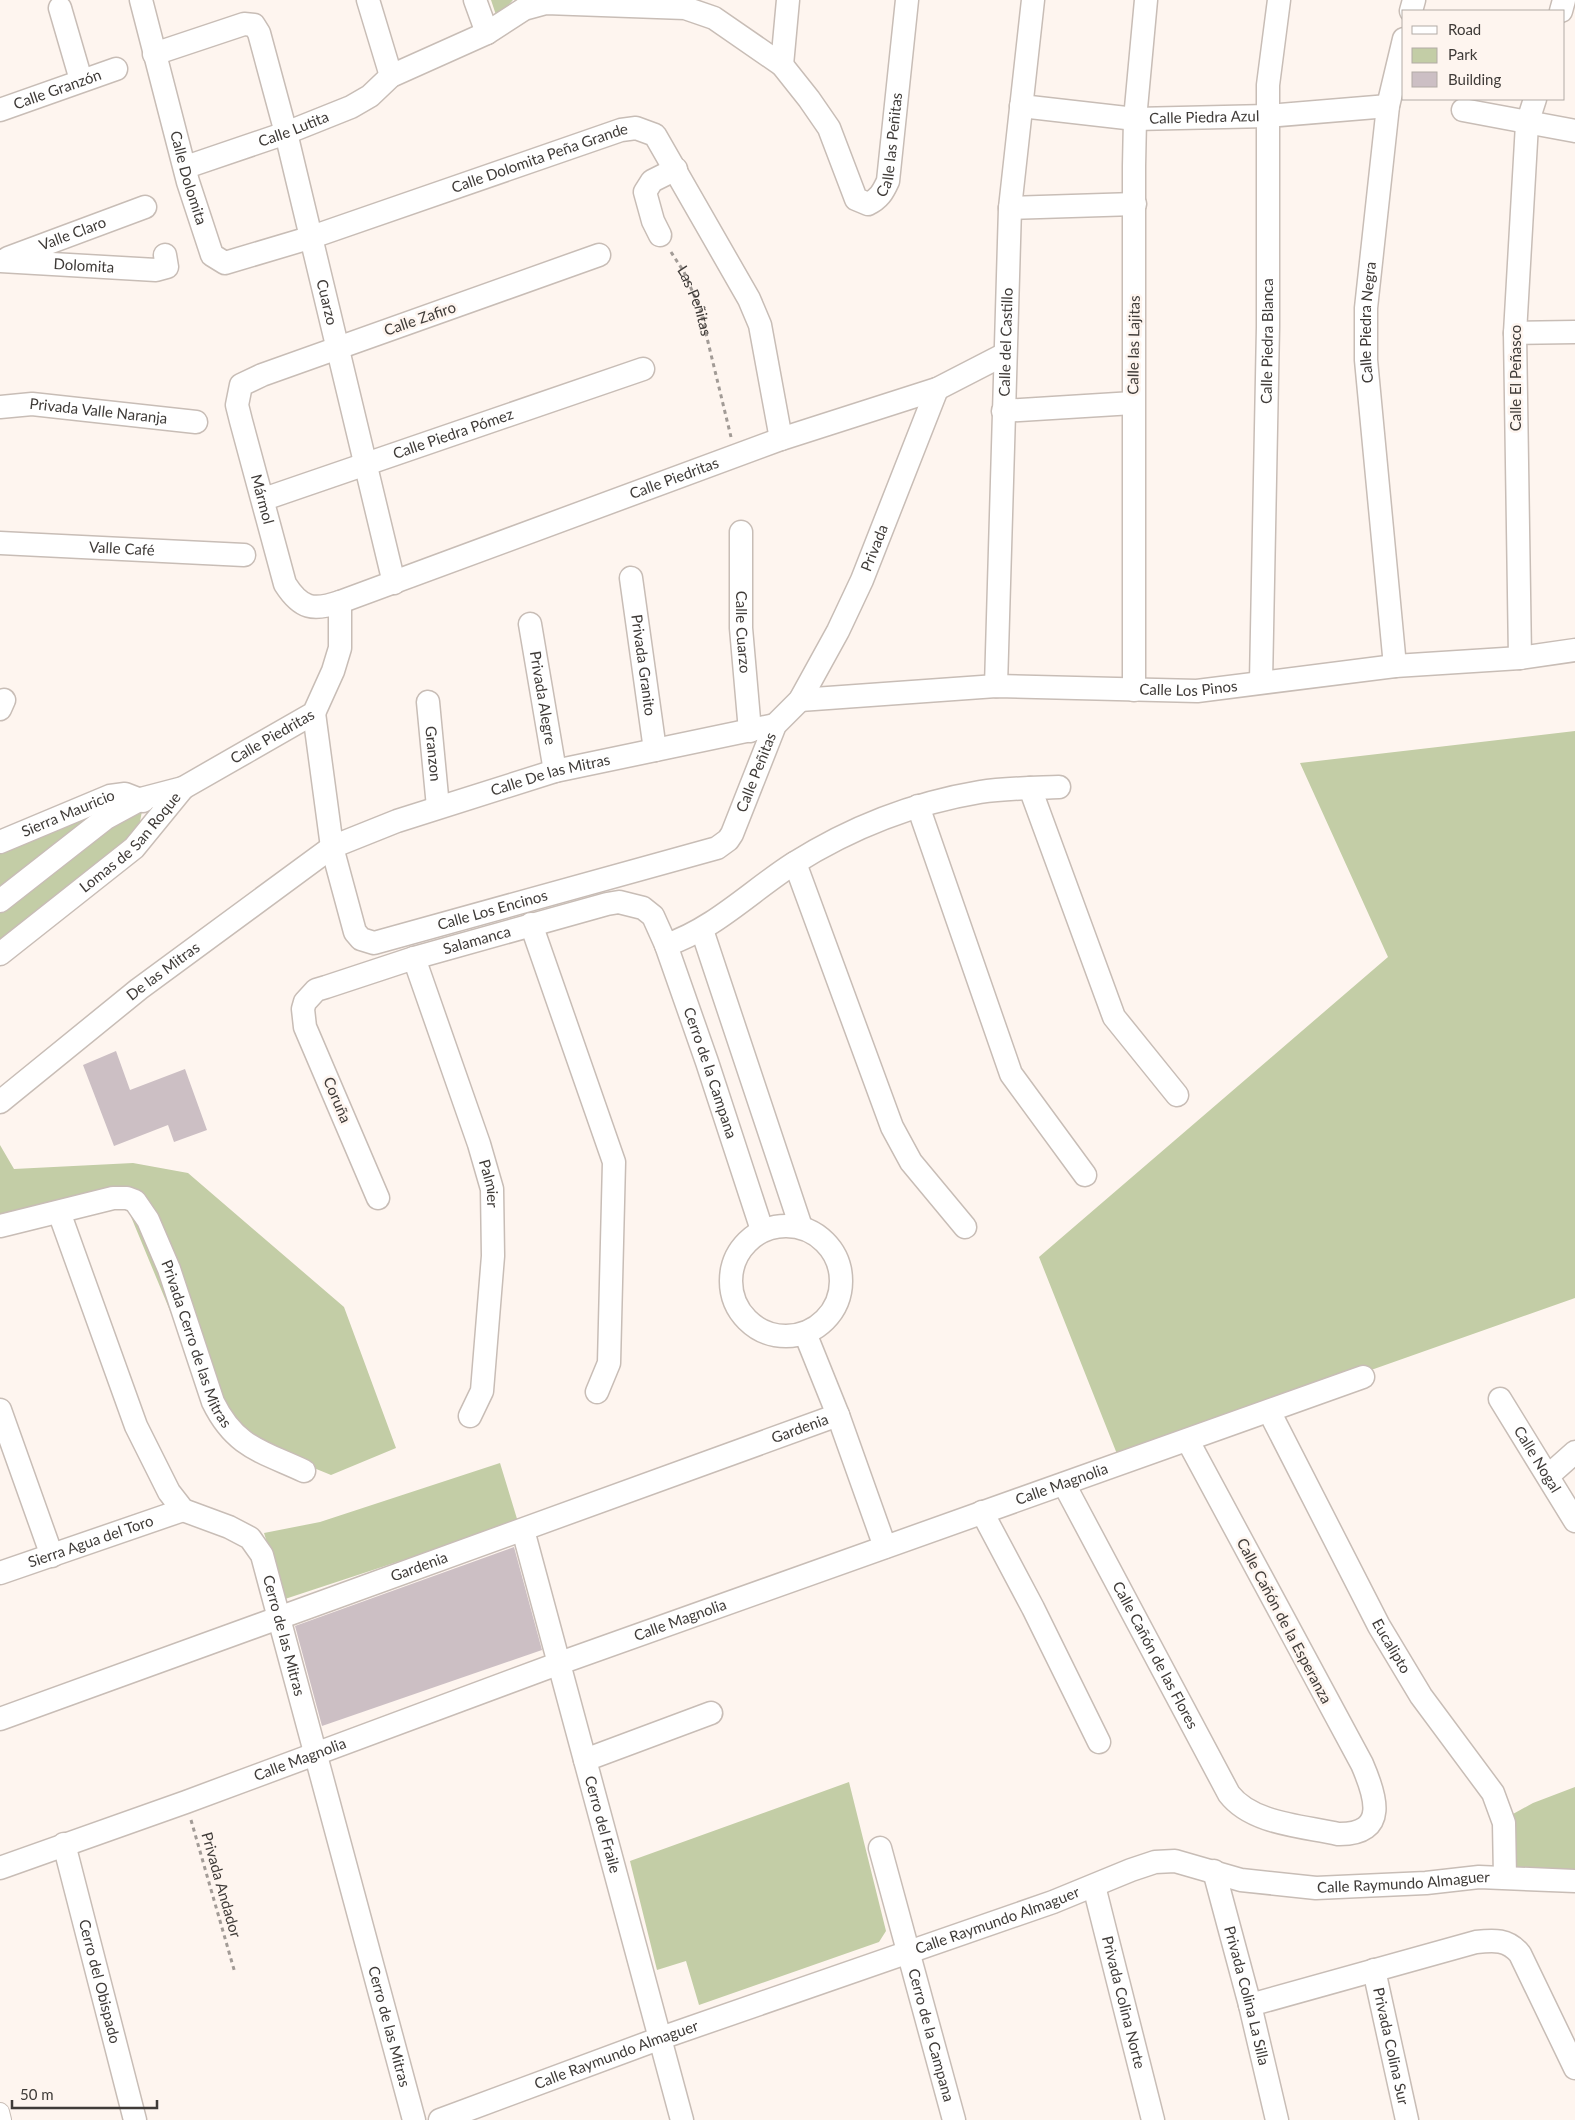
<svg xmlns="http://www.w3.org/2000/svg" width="1575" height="2120" font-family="Lato,sans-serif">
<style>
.green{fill:#c3cda6}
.building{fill:#ccbfc4}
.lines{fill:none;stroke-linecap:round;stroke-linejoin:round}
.pedestrian-casing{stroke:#c8bdb6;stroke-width:20}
.minor-casing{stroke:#c8bdb6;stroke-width:25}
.path{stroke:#a29b96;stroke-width:3;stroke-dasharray:4 4;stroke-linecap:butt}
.pedestrian{stroke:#fff;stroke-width:18}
.minor{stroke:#fff;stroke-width:22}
.labels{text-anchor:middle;stroke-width:5;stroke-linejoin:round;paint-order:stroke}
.street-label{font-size:15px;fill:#3f3b38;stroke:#fef5ef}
</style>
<rect width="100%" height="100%" fill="#fef5ef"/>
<g class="green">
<path d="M491,0H513L497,18Z"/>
<path d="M1575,731V1298L1119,1459L1039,1257L1388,957L1300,763Z"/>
<path d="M123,801L0,896V849Z"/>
<path d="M120,811H142L139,827L131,837L0,943V905Z"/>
<path d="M0,1145L14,1169L133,1163L188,1173L344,1307L396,1448L331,1475L219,1429L122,1195L0,1220Z"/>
<path d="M500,1463L518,1522L285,1599L264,1533L320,1522Z"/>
<path d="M849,1782L886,1931L879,1942L699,2005L686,1961L657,1970L630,1861Z"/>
<path d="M1575,1787V1872L1510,1869L1504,1819L1533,1803Z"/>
</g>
<g class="building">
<path d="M116,1051L130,1090L185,1069L207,1130L174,1142L168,1125L114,1146L83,1065Z"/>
<path d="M514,1547L542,1650L322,1726L295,1626Z"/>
</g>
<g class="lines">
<defs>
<path id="pedestrian" d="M0,2112L2,2120"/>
<g id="minor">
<path id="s2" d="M141,0L188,182L212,255L225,263L309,238L621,130L636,128L655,135L749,299L760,325L781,439"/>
<path d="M368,0L391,76"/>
<path d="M475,0L487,33"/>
<path d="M60,8L81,80"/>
<path d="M1411,11L1414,0"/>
<path d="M1561,11L1564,0"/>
<path id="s3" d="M154,54L244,24L254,25L259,33L286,133L394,583"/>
<path d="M782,65L788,0"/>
<path id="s4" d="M1021,106L1135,119L1268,116L1388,106"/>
<path id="s5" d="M0,110L116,69"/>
<path d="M1463,110L1575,131"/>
<path id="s6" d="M186,167L286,133L351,107L370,96L391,76L487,33L524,9L546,3L685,8L714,18L782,65L809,99L829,128L856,199L868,204C879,199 883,192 888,181L907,0"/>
<path d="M1010,208L1135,204"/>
<path d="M660,235L653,221L645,192L652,181L676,169"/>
<path id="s7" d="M599,255L262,375L241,385L237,405L241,421L285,584C301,609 313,611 340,602L781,439L937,389L1005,354"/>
<path id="s8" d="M8,258L145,207"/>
<path id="s9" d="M0,261L156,270L167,267L165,255"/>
<path d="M1515,333L1575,332"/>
<path id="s10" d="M0,407L32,404L196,422"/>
<path d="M1003,411L1133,403"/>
<path id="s11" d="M264,499L643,369"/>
<path id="s12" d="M741,532V628L750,731"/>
<path id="s13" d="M0,543L244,555"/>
<path id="s14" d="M631,578L655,750"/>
<path id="s15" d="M530,624L555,771"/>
<path d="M1520,658L1515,333L1527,124L1535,99"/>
<path id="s16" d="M1395,666L1366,360V308L1388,106L1404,39"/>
<path id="s17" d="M1261,682L1268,327V85L1279,0"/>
<path id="s18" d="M996,686L1010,208L1033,0"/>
<path d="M1134,690V166L1135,119L1146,0"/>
<path id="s19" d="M800,700L996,686L1197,691L1395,666L1520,658L1575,650"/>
<path id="s20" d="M428,702L438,807"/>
<path d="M0,709L4,700"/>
<path id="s21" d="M314,713L332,847L355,932L361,939L374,943L717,848L728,840L732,834L775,725L800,700L838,631L862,580L937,389"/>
<path d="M1030,788L1114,1017L1177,1095"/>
<path d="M918,806L1011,1074L1085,1175"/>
<path id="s22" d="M0,842L110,796L125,794L143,801"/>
<path d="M795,863L892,1127L911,1162L965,1227"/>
<path id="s23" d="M0,901L106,818L141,799L183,788L314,713L333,671L340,648V602"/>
<path d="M531,924L614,1162L609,1363L597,1392"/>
<path d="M702,930L801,1227"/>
<path d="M666,945C714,929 751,891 793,864C850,828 914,803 980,792C1006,788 1033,788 1059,787"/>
<path id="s24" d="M0,954L134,848L183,788"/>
<path id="s25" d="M414,958L479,1144L492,1189L493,1256L482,1391L470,1416"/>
<path id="s26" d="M0,1102L139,989L332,847L397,821L555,771L775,725"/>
<path id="s27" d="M378,1198L305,1027L303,1009L305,1002L316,990L326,987L414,958L607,904L619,902L643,908L653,916L666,945L707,1062L762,1230"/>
<path id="s28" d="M59,1212L136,1426L169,1492L183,1510L229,1527L250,1538L262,1555L414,2120"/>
<path id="s29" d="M0,1226L113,1198H127L135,1201L148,1220L169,1269L213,1402C235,1447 261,1451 304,1471"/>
<circle cx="786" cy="1281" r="55"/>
<path d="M805,1333L838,1415L885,1547"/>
<path id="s30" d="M1500,1399L1575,1521"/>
<path d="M0,1410L52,1556"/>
<path id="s31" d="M1269,1411L1379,1626L1421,1696L1493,1793L1504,1823L1505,1877"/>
<path d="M1548,1476L1575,1452"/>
<path id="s32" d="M1064,1484L1229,1794C1252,1824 1303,1826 1338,1834C1390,1835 1375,1794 1362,1764L1188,1441"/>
<path d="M982,1512L1033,1608L1099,1742"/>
<path id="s33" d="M523,1530L682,2120"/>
<path id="s34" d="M0,1573L183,1510"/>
<path id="s35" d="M0,1719L838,1415"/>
<path d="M585,1760L711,1713"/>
<path id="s36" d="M64,1844L135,2120"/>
<path id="s37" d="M880,1848L954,2120"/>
<path id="s38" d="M0,1868L186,1802L560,1663L1363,1377"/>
<path id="s39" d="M1214,1871L1250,2005L1277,2120"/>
<path id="s40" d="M1094,1886L1153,2120"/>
<path id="s41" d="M1374,1970L1407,2120"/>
<path d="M1250,2005L1476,1942C1494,1940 1508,1939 1520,1954L1575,2068"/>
<path id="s42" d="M440,2120L661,2038L1053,1902L1131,1870L1155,1862L1175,1861L1241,1880L1316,1888L1426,1883L1479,1877L1575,1881"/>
</g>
</defs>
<use href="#pedestrian" class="pedestrian-casing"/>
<use href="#minor" class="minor-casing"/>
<g class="path">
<path id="s1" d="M671,252L684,272L700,309L731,437"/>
<path d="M191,1820L235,1973"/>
</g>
<use href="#pedestrian" class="pedestrian"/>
<use href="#minor" class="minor"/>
</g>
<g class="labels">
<g class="street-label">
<text dy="5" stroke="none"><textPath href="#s5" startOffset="61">Calle Granzón</textPath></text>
<text dy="5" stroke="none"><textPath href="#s4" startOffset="184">Calle Piedra Azul</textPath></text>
<text dy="5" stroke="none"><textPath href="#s6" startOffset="114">Calle Lutita</textPath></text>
<text dy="5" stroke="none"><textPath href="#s6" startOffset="886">Calle las Peñitas</textPath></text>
<text dy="5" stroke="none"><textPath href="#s2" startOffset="612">Calle Dolomita Peña Grande</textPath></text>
<text dy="5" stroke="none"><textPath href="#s2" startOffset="184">Calle Dolomita</textPath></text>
<text dy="5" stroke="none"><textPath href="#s8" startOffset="69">Valle Claro</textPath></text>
<text dy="5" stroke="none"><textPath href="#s9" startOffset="84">Dolomita</textPath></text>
<text dy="5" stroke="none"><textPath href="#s1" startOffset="55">Las Peñitas</textPath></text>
<text dy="5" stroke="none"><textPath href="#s3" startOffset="392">Cuarzo</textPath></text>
<text transform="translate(420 319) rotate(-19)" y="5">Calle Zafiro</text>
<text dy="5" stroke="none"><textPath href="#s16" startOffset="345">Calle Piedra Negra</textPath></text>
<text dy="5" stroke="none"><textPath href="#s17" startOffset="341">Calle Piedra Blanca</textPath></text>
<text dy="5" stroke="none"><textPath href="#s18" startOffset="344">Calle del Castillo</textPath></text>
<text transform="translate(1134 345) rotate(-89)" y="5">Calle las Lajitas</text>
<text transform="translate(1516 378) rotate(-90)" y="5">Calle El Peñasco</text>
<text dy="5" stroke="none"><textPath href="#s10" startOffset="99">Privada Valle Naranja</textPath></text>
<text dy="5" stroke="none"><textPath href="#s11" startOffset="200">Calle Piedra Pómez</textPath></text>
<text dy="5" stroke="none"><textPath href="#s7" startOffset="1008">Calle Piedritas</textPath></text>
<text dy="5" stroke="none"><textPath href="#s7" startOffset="499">Mármol</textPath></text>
<text dy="5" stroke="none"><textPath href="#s21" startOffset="945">Privada</textPath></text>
<text dy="5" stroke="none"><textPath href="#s13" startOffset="122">Valle Café</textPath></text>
<text dy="5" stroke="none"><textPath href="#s12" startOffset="100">Calle Cuarzo</textPath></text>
<text dy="5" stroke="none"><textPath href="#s14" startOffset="88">Privada Granito</textPath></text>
<text dy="5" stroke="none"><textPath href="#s19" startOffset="389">Calle Los Pinos</textPath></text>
<text dy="5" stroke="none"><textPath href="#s15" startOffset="75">Privada Alegre</textPath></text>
<text dy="5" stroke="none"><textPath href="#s23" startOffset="321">Calle Piedritas</textPath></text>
<text dy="5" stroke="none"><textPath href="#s20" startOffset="52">Granzon</textPath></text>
<text dy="5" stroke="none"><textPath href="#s21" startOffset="689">Calle Peñitas</textPath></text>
<text dy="5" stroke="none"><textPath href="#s26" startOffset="649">Calle De las Mitras</textPath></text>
<text dy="5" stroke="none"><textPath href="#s22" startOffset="74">Sierra Mauricio</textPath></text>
<text dy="5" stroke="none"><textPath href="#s24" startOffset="172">Lomas de San Roque</textPath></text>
<text dy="5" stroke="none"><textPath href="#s21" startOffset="369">Calle Los Encinos</textPath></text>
<text dy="5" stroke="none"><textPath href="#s27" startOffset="396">Salamanca</textPath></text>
<text dy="5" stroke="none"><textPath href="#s26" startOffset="209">De las Mitras</textPath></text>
<text dy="5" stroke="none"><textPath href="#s27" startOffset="748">Cerro de la Campana</textPath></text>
<text transform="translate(337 1100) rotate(67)" y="5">Coruña</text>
<text dy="5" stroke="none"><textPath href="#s25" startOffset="238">Palmier</textPath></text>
<text dy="5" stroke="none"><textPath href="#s29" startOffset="295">Privada Cerro de las Mitras</textPath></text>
<text dy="5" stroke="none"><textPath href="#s35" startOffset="851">Gardenia</textPath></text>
<text dy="5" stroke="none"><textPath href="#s30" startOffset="71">Calle Nogal</textPath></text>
<text dy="5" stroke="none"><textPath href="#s38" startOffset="1129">Calle Magnolia</textPath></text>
<text dy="5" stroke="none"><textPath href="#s34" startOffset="96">Sierra Agua del Toro</textPath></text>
<text dy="5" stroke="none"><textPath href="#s35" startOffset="446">Gardenia</textPath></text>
<text dy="5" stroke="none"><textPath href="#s38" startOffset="724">Calle Magnolia</textPath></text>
<text transform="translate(1284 1621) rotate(62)" y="5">Calle Cañón de la Esperanza</text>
<text dy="5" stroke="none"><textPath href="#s28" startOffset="501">Cerro de las Mitras</textPath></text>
<text dy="5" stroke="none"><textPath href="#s31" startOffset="265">Eucalipto</textPath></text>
<text dy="5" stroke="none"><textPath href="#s32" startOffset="194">Calle Cañón de las Flores</textPath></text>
<text dy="5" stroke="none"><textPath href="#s38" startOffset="319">Calle Magnolia</textPath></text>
<text dy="5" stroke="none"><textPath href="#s33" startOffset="305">Cerro del Fraile</textPath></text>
<text dy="5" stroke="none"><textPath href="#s42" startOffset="1012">Calle Raymundo Almaguer</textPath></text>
<text transform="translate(221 1885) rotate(74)" y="5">Privada Andador</text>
<text dy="5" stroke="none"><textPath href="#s42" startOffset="592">Calle Raymundo Almaguer</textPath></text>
<text dy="5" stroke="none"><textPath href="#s36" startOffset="142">Cerro del Obispado</textPath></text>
<text dy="5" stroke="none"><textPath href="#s39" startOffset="129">Privada Colina La Silla</textPath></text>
<text dy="5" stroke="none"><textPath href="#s40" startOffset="120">Privada Colina Norte</textPath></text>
<text dy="5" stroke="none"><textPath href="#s28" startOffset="906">Cerro de las Mitras</textPath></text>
<text dy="5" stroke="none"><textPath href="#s37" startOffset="194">Cerro de la Campana</textPath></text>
<text dy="5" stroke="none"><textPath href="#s41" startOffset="78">Privada Colina Sur</textPath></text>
<text dy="5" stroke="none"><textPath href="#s42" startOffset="188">Calle Raymundo Almaguer</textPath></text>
</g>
</g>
<rect x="1402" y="10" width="162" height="90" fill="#fef5ef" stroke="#b2aba6"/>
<rect x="1412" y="26" width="25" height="8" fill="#ffffff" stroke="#b2aba6"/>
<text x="1448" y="35" font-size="15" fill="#3f3b38">Road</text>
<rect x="1412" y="48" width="25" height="15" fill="#c3cda6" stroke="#b2aba6"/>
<text x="1448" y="60" font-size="15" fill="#3f3b38">Park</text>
<rect x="1412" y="72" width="25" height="15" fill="#ccbfc4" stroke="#b2aba6"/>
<text x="1448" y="85" font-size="15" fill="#3f3b38">Building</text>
<path d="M12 2100v8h145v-8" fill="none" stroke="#3f3b38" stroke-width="2.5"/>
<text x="20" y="2100" font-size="15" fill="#3f3b38" stroke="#fef5ef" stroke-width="4" paint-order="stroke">50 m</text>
</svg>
